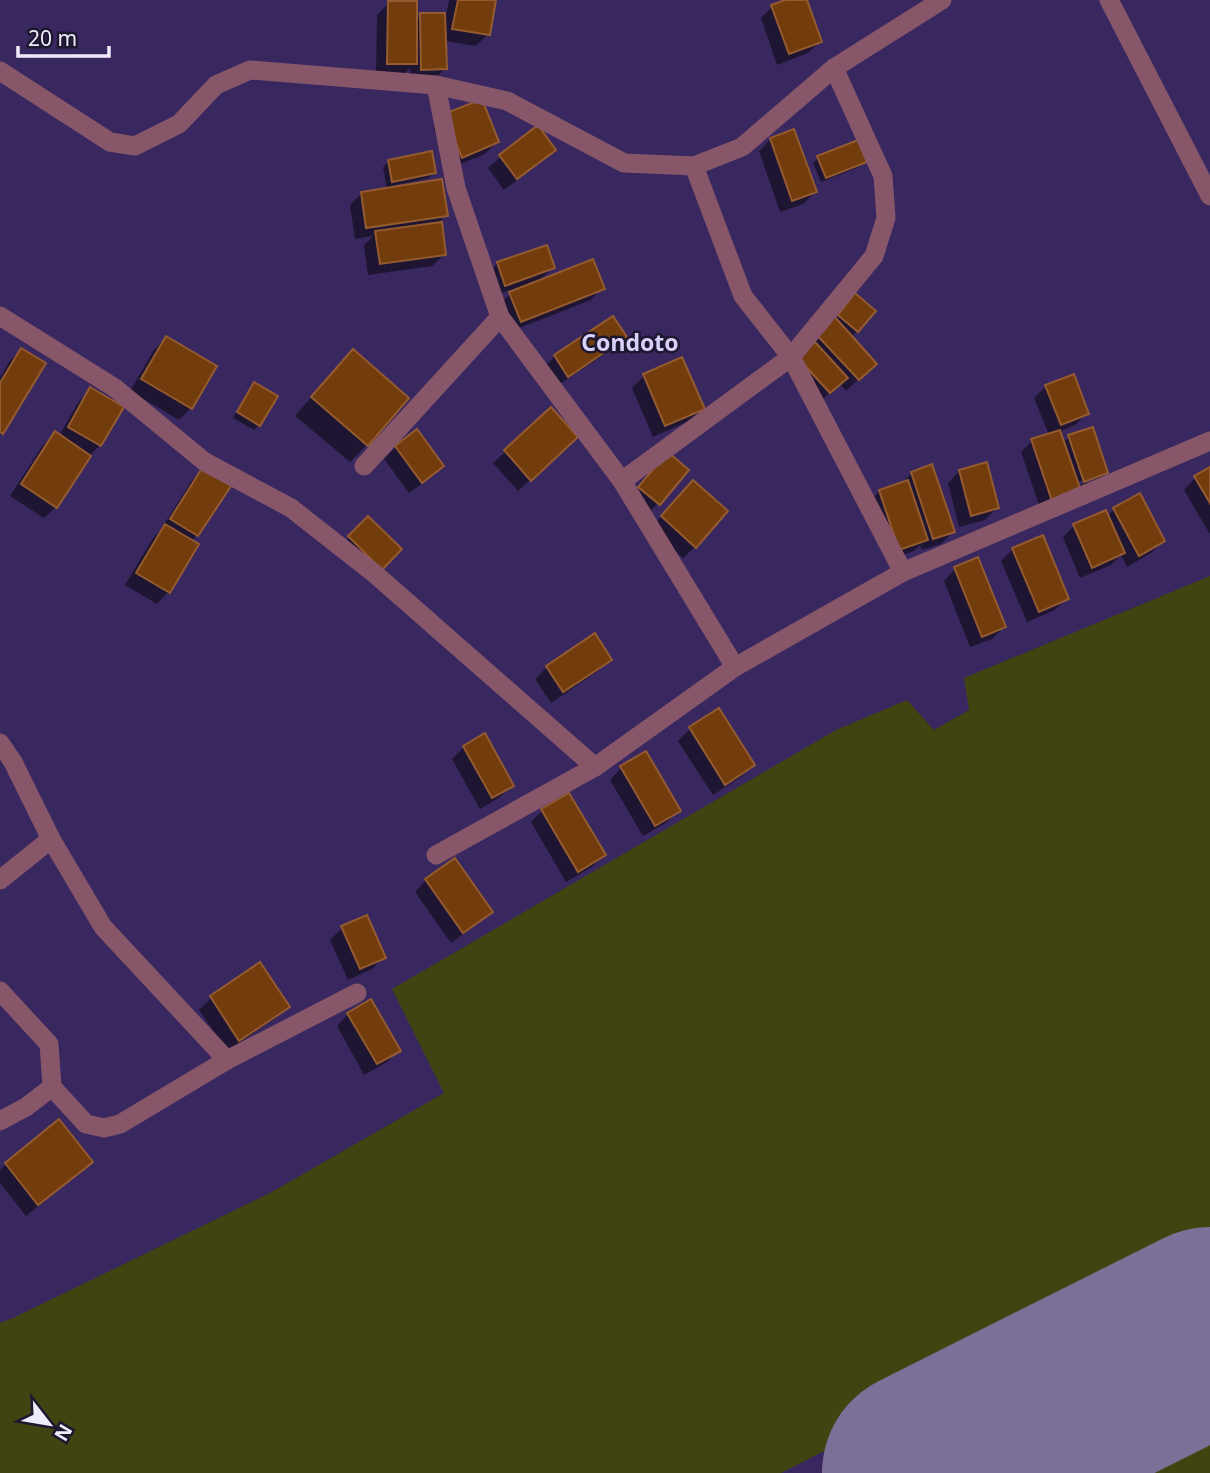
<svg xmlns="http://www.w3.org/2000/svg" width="1210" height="1473" font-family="'Noto Sans',sans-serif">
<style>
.green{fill:#3f4410}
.shadow{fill:#0007;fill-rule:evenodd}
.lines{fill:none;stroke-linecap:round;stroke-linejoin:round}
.runway{stroke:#7b7098;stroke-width:206}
.building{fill:#723c0c;stroke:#945b30;stroke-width:2}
.minor{stroke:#875769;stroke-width:19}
.labels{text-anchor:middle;stroke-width:5;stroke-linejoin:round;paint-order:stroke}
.neighbourhood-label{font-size:23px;font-weight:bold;fill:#dad1fa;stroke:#1e1730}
</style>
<rect width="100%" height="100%" fill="#39285f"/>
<g class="green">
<path d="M1210,576V1254L781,1473H0V1323L13,1318L270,1193L444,1093L392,989L836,730L907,700L934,730L969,710L964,678Z"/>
<path d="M1210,1435V1473H1135Z"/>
</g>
<g class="shadow">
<path d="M449,0H494L488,34L476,46L444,41L445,69L433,80L410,81V68L403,75H376L377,15L389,3L415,21L421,15L446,14Z"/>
<path d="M790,0H805L820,42L808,53L777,65L761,18L772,7Z"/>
<path d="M445,116L497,142L485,154L450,168L433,127Z"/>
<path d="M537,128L554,150L542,161L504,190L488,168L500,157Z"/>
<path d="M771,139L815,192L803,204L780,212L759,151Z"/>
<path d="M818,158L865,162L859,167L821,182L813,163Z"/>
<path d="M389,161L434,173L429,178L392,186V189L446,215L436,225L444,255L432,266L368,275L364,245L373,236L355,239L350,205L361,194L387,190L383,167Z"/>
<path d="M546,247L553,267L537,283L602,288L591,300L509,332L499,305L516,288L493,296L486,276L497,264Z"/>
<path d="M850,301L857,331L851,337L863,375L846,391L840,384L817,404L787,370L835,320Z"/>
<path d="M612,318L625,337L613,349L555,387L543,368L555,356Z"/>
<path d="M166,338L191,408L179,420L130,391L154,350Z"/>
<path d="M21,350L2,433L0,435V378L9,362Z"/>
<path d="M353,351L367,445L350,462L295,416L335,369Z"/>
<path d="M644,376L703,409L691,420L653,437L632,388Z"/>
<path d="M255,384L259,425L254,430L233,418L249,390Z"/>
<path d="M1046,386L1087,413L1075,425L1059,432L1063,443L1069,437L1106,473L1095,485L1041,511L1021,452L1032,441L1049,435L1034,398ZM1095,476V480L1076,486L1075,483Z"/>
<path d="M91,390L100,445L90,455L56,507L44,518L10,496L43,445L55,434L59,436L79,401Z"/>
<path d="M551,410L564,449L518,491L493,463Z"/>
<path d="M396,447L442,466L430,478L409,493L384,459Z"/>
<path d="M657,466L658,503L647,515L628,499Z"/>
<path d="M205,467L230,483L197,535L191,541L168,592L157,604L125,585L153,538L159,532L193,479Z"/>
<path d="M1210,469V532L1209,533L1184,490L1195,478Z"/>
<path d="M960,471L997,508L985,520L959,527L948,483Z"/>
<path d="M912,473L953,532L941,544L922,550L920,545L914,551L887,560L868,503L880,491L901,484Z"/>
<path d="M681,494L695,547L683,558L650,529Z"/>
<path d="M1114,509L1163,541L1151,553L1127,567L1121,555L1111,565L1080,578L1063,537L1074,526L1107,517Z"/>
<path d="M368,519L399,549L370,580L338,549Z"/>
<path d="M1013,549L1067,598L1055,610L1027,622L1001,561Z"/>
<path d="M955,569L1004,627L992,639L970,647L944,581Z"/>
<path d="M594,636L610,659L598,671L551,703L535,679L547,667Z"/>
<path d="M719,710L753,765L741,777L713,795L678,741L690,729Z"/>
<path d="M484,736L512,785L500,797L480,809L452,759L464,747Z"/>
<path d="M621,768L679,810L667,822L643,836L610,780Z"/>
<path d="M543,810L604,855L592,867L566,882L531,822Z"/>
<path d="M426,880L491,911L479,923L451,943L415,892Z"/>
<path d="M342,928L384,957L372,969L348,980L330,940Z"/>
<path d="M260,965L287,1007L276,1018L227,1051L199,1010L211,998Z"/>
<path d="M348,1014L399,1050L387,1062L364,1075L337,1026Z"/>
<path d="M91,1162L79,1173L26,1216L0,1183V1170L6,1164Z"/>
</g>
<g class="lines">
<path class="runway" d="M925,1473L1210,1330"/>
</g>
<g class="building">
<path d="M458,0H496L490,35L452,29Z"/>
<path d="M785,0H807L822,42L789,54L771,5Z"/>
<path d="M388,1H417V64H387Z"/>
<path d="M420,13H445L447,69L421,70Z"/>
<path d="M482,99L499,142L462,158L444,114Z"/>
<path d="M538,125L556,150L517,179L499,155Z"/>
<path d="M794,129L817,192L792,201L770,138Z"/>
<path d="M858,140L867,162L826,178L817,156Z"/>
<path d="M432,151L436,173L392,182L388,160Z"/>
<path d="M442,179L448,216L366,228L361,192Z"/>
<path d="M442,222L446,255L380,264L375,231Z"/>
<path d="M547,245L555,268L505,286L497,262Z"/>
<path d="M593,259L605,289L521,322L509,292Z"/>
<path d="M855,293L876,311L858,332L838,315Z"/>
<path d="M613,316L627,337L568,377L554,355Z"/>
<path d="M834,316L877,364L859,380L815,333Z"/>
<path d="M166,336L217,366L192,409L141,379Z"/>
<path d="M815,342L848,378L830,393L797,357Z"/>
<path d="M21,348L46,363L3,434L0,432V383Z"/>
<path d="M353,349L409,398L368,446L311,397Z"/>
<path d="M682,357L705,409L665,426L643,374Z"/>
<path d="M1074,374L1089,414L1061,425L1045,385Z"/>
<path d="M254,382L278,396L260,426L237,412Z"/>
<path d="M90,387L124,407L101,446L68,427Z"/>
<path d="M551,407L578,437L531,481L504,450Z"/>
<path d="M1093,427L1108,473L1084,482L1068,435Z"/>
<path d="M417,429L444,466L422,483L395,446Z"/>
<path d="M1060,430L1081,491L1052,501L1031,439Z"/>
<path d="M55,431L91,456L57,508L21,484Z"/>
<path d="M668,452L689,470L660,505L638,487Z"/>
<path d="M987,462L999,508L971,516L959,470Z"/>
<path d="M932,464L955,532L933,539L911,472Z"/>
<path d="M204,465L233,483L198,536L170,519Z"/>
<path d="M1210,467V503L1194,476Z"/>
<path d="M693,480L728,511L696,548L661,516Z"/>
<path d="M908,480L928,540L899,550L879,490Z"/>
<path d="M1140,493L1165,541L1139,556L1113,508Z"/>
<path d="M1106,510L1125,553L1092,568L1073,524Z"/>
<path d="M368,516L402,549L382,570L348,536Z"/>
<path d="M165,524L199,544L170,593L136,573Z"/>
<path d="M1043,535L1069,599L1039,612L1012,548Z"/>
<path d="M978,557L1006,627L982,637L954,567Z"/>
<path d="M595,633L612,660L563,692L546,666Z"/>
<path d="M719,708L755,765L725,785L689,727Z"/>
<path d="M485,733L514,786L492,798L463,746Z"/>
<path d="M646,751L681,811L655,826L620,766Z"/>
<path d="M569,793L606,855L578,872L541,809Z"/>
<path d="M455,858L493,912L463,933L425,879Z"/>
<path d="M367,915L386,958L360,969L341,926Z"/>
<path d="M260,962L290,1007L239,1041L210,996Z"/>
<path d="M371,999L401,1051L377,1064L347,1013Z"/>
<path d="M59,1119L93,1162L38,1205L5,1163Z"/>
</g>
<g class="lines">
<g class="minor">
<path d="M1109,0L1210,196"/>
<path d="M0,71L110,142L135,146L179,124L216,85L250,70L436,85L507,101L624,163L694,166L742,147L834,68L942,0"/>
<path d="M436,85L456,188L500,317L622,481L735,667"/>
<path d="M694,166L743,296L791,357L903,572"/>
<path d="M0,316L115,388L205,462L291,508L375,574L595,767"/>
<path d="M364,466L500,317"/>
<path d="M622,481L791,357L874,256L886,218L883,176L834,68"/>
<path d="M0,743L13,762L51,839L103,927L227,1060"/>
<path d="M436,855L595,767L735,667L903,572L1210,441"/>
<path d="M0,880L51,839"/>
<path d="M0,991L49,1044L52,1087L86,1124L104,1128L120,1124L227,1060L357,993"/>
<path d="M0,1121L26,1107L52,1087"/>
</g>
</g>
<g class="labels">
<g class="neighbourhood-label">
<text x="630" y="351">Condoto</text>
</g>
</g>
<g transform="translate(49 1424) rotate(121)" stroke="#1e1730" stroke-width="5" paint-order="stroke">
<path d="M0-5L12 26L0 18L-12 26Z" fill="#efecfa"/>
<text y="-10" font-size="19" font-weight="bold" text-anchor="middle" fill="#efecfa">N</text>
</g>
<path d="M18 46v10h91v-10" fill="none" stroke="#efecfa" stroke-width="3.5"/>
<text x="28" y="46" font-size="21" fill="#efecfa" stroke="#1e1730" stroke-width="5" paint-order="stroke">20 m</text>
</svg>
